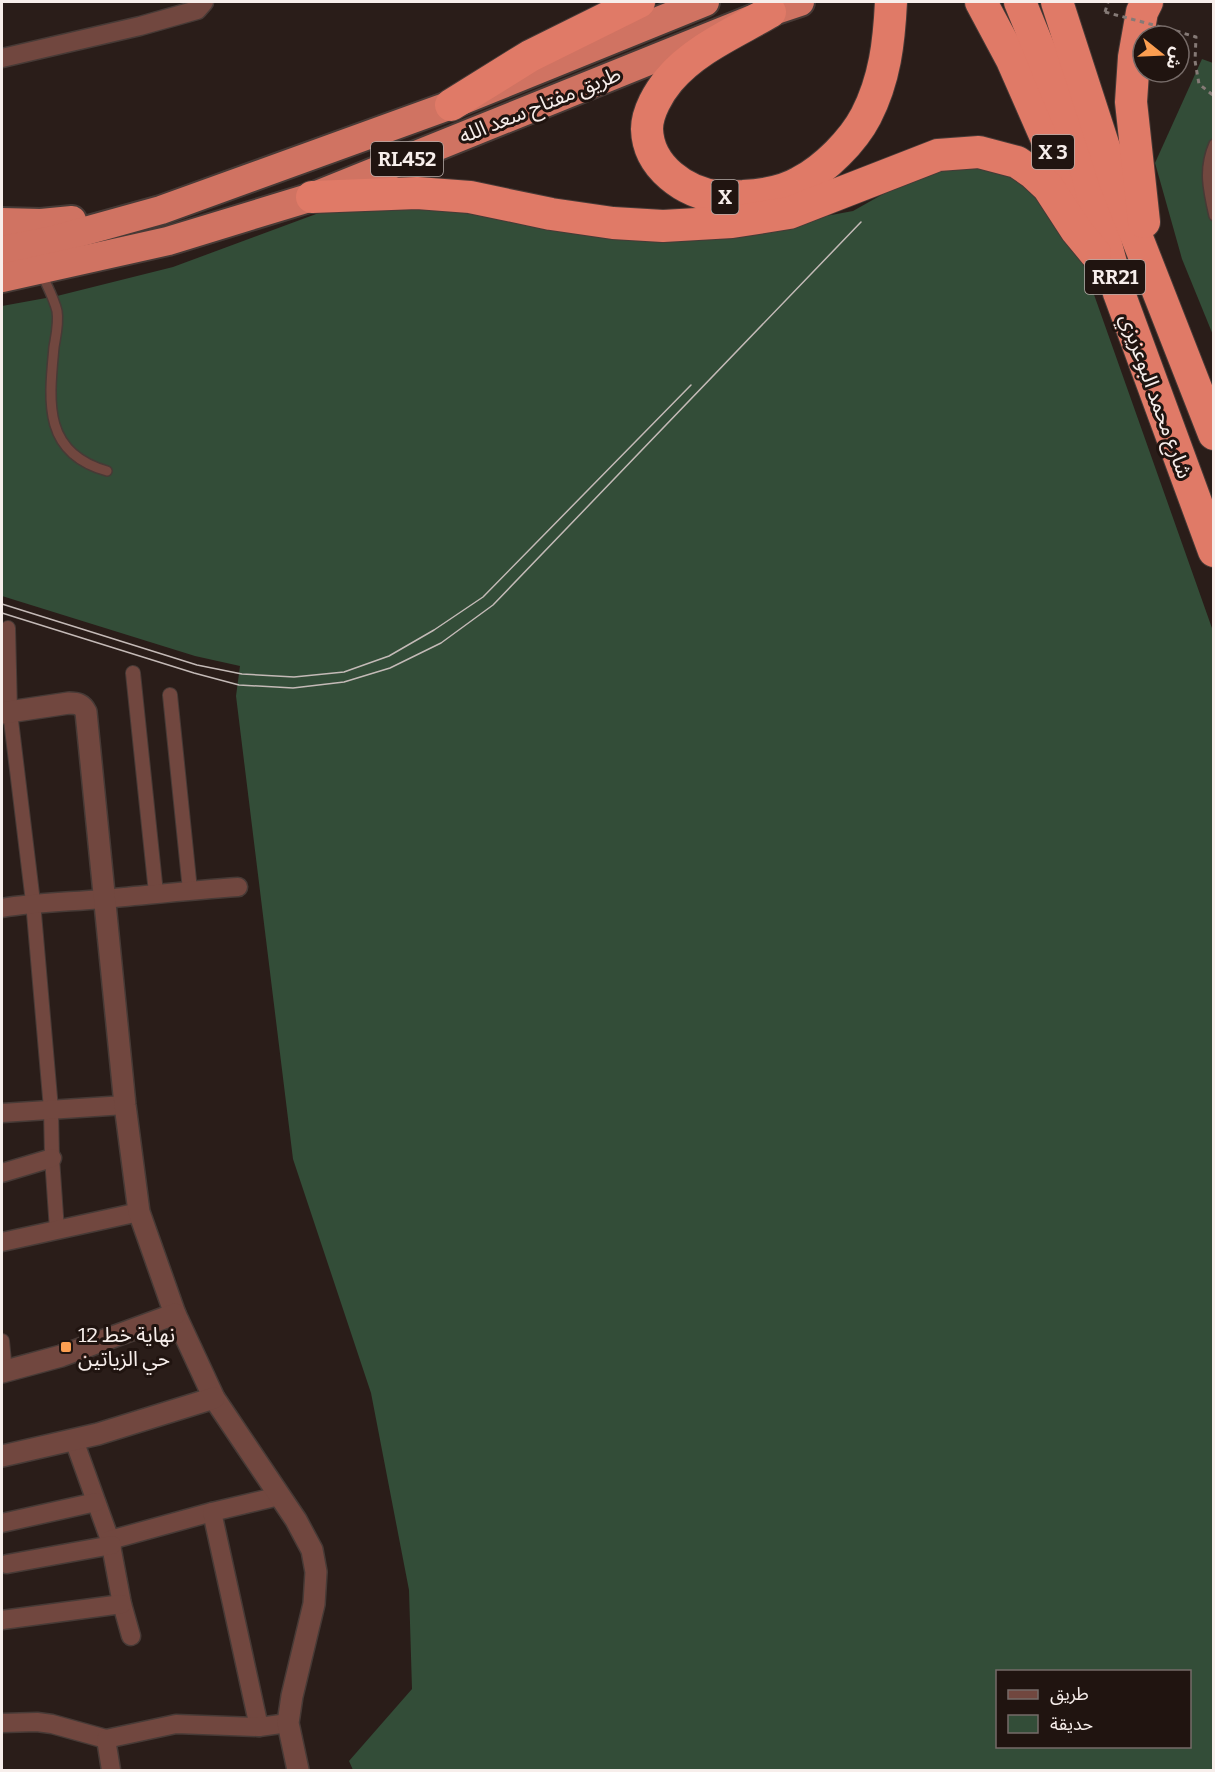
<svg xmlns="http://www.w3.org/2000/svg" width="1215" height="1772" font-family="Bitter,'Noto Sans Arabic',serif">
<style>
.green{fill:#334d38;fill-rule:evenodd}
.lines{fill:none;stroke-linecap:round;stroke-linejoin:round}
.service-casing{stroke:#473a36;stroke-width:12}
.pedestrian-casing{stroke:#473a36;stroke-width:16}
.minor-casing{stroke:#473a36;stroke-width:21}
.tertiary-casing{stroke:#473a36;stroke-width:24}
.trunk-casing{stroke:#473a36;stroke-width:32}
.motorway-casing{stroke:#473a36;stroke-width:34}
.path{stroke:#857a76;stroke-width:3;stroke-dasharray:4.5 4.5;stroke-linecap:butt}
.service{stroke:#71473f;stroke-width:9}
.pedestrian{stroke:#71473f;stroke-width:14}
.minor{stroke:#71473f;stroke-width:18}
.tertiary{stroke:#71473f;stroke-width:21}
.trunk{stroke:#d07362;stroke-width:28}
.motorway{stroke:#e07a67;stroke-width:32}
.tram{stroke:#c4bab7;stroke-width:1.5}
.path-bridge{stroke:#857a76;stroke-width:3;stroke-dasharray:4.5 4.5;stroke-linecap:butt}
.poi-dot{fill:#fb9e51;stroke:#201410;stroke-width:2}
.labels{text-anchor:middle;stroke-width:6;stroke-linejoin:round;paint-order:stroke}
.shield{fill:#201410;stroke:#b6ada9;stroke-width:1.5}
.shield-label{font-size:20px;font-weight:bold;fill:#f7eeeb}
.street-label{font-size:21px;fill:#f7eeeb;stroke:#201410}
.poi-label{font-size:21px;fill:#f7eeeb;stroke:#201410;text-anchor:start}
</style>
<rect width="100%" height="100%" fill="#2a1d19"/>
<g class="green">
<path d="M1202,59L1213,63V335L1182,259L1155,163Z"/>
<path d="M977,160L1012,167L1074,238L1213,631V1770H353L349,1761L412,1689L409,1590L371,1393L293,1159L236,696L240,666L195,656L2,596V306L57,296L173,267L335,207L461,201L793,222L853,211L924,171ZM998,1672H1190V1746H998Z"/>
</g>
<g class="lines">
<defs>
<g id="service">
<path d="M1214,144C1203,169 1208,190 1214,216"/>
<path d="M41,272C46,284 54,298 57,311C59,323 56,335 54,347C49,401 42,453 107,471"/>
</g>
<g id="pedestrian">
<path d="M8,628L10,712L33,902L51,1109L52,1158L57,1230"/>
<path d="M133,673L156,893"/>
<path d="M170,695L190,890"/>
<path d="M2,1341L5,1371"/>
</g>
<g id="minor">
<path d="M2,58L140,26L197,10L204,2"/>
<path d="M2,908C36,902 69,902 103,899C148,895 193,890 238,887"/>
<path d="M2,1113L125,1105"/>
<path d="M2,1173L52,1158"/>
<path d="M2,1242L139,1212"/>
<path d="M74,1440L110,1540L122,1604L131,1636"/>
<path d="M2,1523L96,1502"/>
<path d="M110,1540L212,1512"/>
<path d="M7,1564L112,1545"/>
<path d="M2,1620L122,1604"/>
<path d="M2,1723L37,1722L52,1724L106,1739"/>
<path d="M259,1727L212,1512L279,1496"/>
<path d="M111,1770L106,1739L176,1724L259,1727L288,1723"/>
</g>
<g id="tertiary">
<path d="M2,713L69,703C77,703 82,704 86,712L125,1105L139,1212L175,1314L214,1398L296,1520L312,1550L316,1572L314,1604L292,1696L288,1723L298,1770"/>
<path d="M2,1372L61,1356L175,1314"/>
<path d="M2,1456L98,1434L214,1398"/>
</g>
<g id="trunk">
<path d="M2,222L41,223L72,220"/>
<path d="M2,250L53,240L161,210L451,105L705,2"/>
<path d="M2,278L168,241L312,197L770,12L800,2"/>
</g>
<g id="motorway">
<path d="M981,2L1012,60L1076,206"/>
<path d="M1020,2L1081,151L1119,293L1214,551"/>
<path d="M1057,2L1116,184L1214,434"/>
<path d="M770,12C736,32 695,49 669,80C659,92 647,112 647,129C648,167 685,193 720,197C727,198 736,196 743,196C762,195 783,192 800,182C825,169 853,141 866,116C885,79 889,42 891,2"/>
<path d="M451,105L530,56L639,2"/>
<path d="M312,197L417,193L470,197L551,214L613,223L663,226L732,222L789,213L938,155L979,152L1017,162L1033,173L1048,187L1076,230L1095,253"/>
<path d="M1144,222L1131,102L1134,57L1142,12L1147,2"/>
</g>
</defs>
<use href="#service" class="service-casing"/>
<use href="#pedestrian" class="pedestrian-casing"/>
<use href="#minor" class="minor-casing"/>
<use href="#tertiary" class="tertiary-casing"/>
<use href="#trunk" class="trunk-casing"/>
<use href="#motorway" class="motorway-casing"/>
<g class="path">
<path d="M1105,12L1108,2"/>
<path d="M1176,31L1196,37L1195,61L1199,84L1214,96"/>
</g>
<use href="#service" class="service"/>
<use href="#pedestrian" class="pedestrian"/>
<use href="#minor" class="minor"/>
<use href="#tertiary" class="tertiary"/>
<use href="#trunk" class="trunk"/>
<use href="#motorway" class="motorway"/>
<g class="tram">
<path d="M2,604L197,665L242,674L294,677L344,672L389,656L434,630L483,597L691,385"/>
<path d="M2,613L194,673L239,685L293,688L344,682L390,668L441,643L493,605L861,222"/>
</g>
<path class="path-bridge" d="M1105,12L1176,31"/>
</g>
<rect class="poi-dot" x="60" y="1341" width="12" height="12" rx="3"/>
<g class="labels">
<g class="shield">
<rect x="1032" y="135" width="42" height="34" rx="4.5"/>
<rect x="371" y="142" width="72" height="34" rx="4.5"/>
<rect x="711.5" y="180" width="27" height="34" rx="4.5"/>
<rect x="1085" y="260" width="60" height="34" rx="4.5"/>
</g>
<g class="shield-label">
<text x="1053" y="159">X 3</text>
<text x="407" y="166">RL452</text>
<text x="725" y="204">X</text>
<text x="1115" y="284">RR21</text>
</g>
<g class="street-label">
<text transform="translate(540 105) rotate(-22)" y="7">طريق مفتاح سعد الله</text>
<text transform="translate(1156 396) rotate(70)" y="7">شارع محمد البوعزيزي</text>
</g>
<g class="poi-label">
<text x="78" y="1342">نهاية خط 12<tspan x="78" dy="24">حي الزياتين</tspan></text>
</g>
</g>
<rect width="1215" height="1772" fill="none" stroke="#f7eeeb" stroke-width="6"/>
<rect x="996" y="1670" width="195" height="78" fill="#201410" stroke="#766b68" stroke-width="1.5"/>
<rect x="1008" y="1690" width="30" height="9" fill="#71473f" stroke="#766b68" stroke-width="1.5"/>
<text x="1050" y="1700" font-size="18" fill="#f7eeeb">طريق</text>
<rect x="1008" y="1715" width="30" height="18" fill="#334d38" stroke="#766b68" stroke-width="1.5"/>
<text x="1050" y="1730" font-size="18" fill="#f7eeeb">حديقة</text>
<g transform="translate(1161 54) rotate(108)"><circle r="28" fill="#201410" stroke="#766b68" stroke-width="1.5"/>
<path d="M0-4.5L10 22L0 15L-10 22Z" fill="#fb9e51"/>
<text y="-9" font-size="16" font-weight="bold" text-anchor="middle" fill="#f7eeeb">ش</text>
</g>
</svg>
